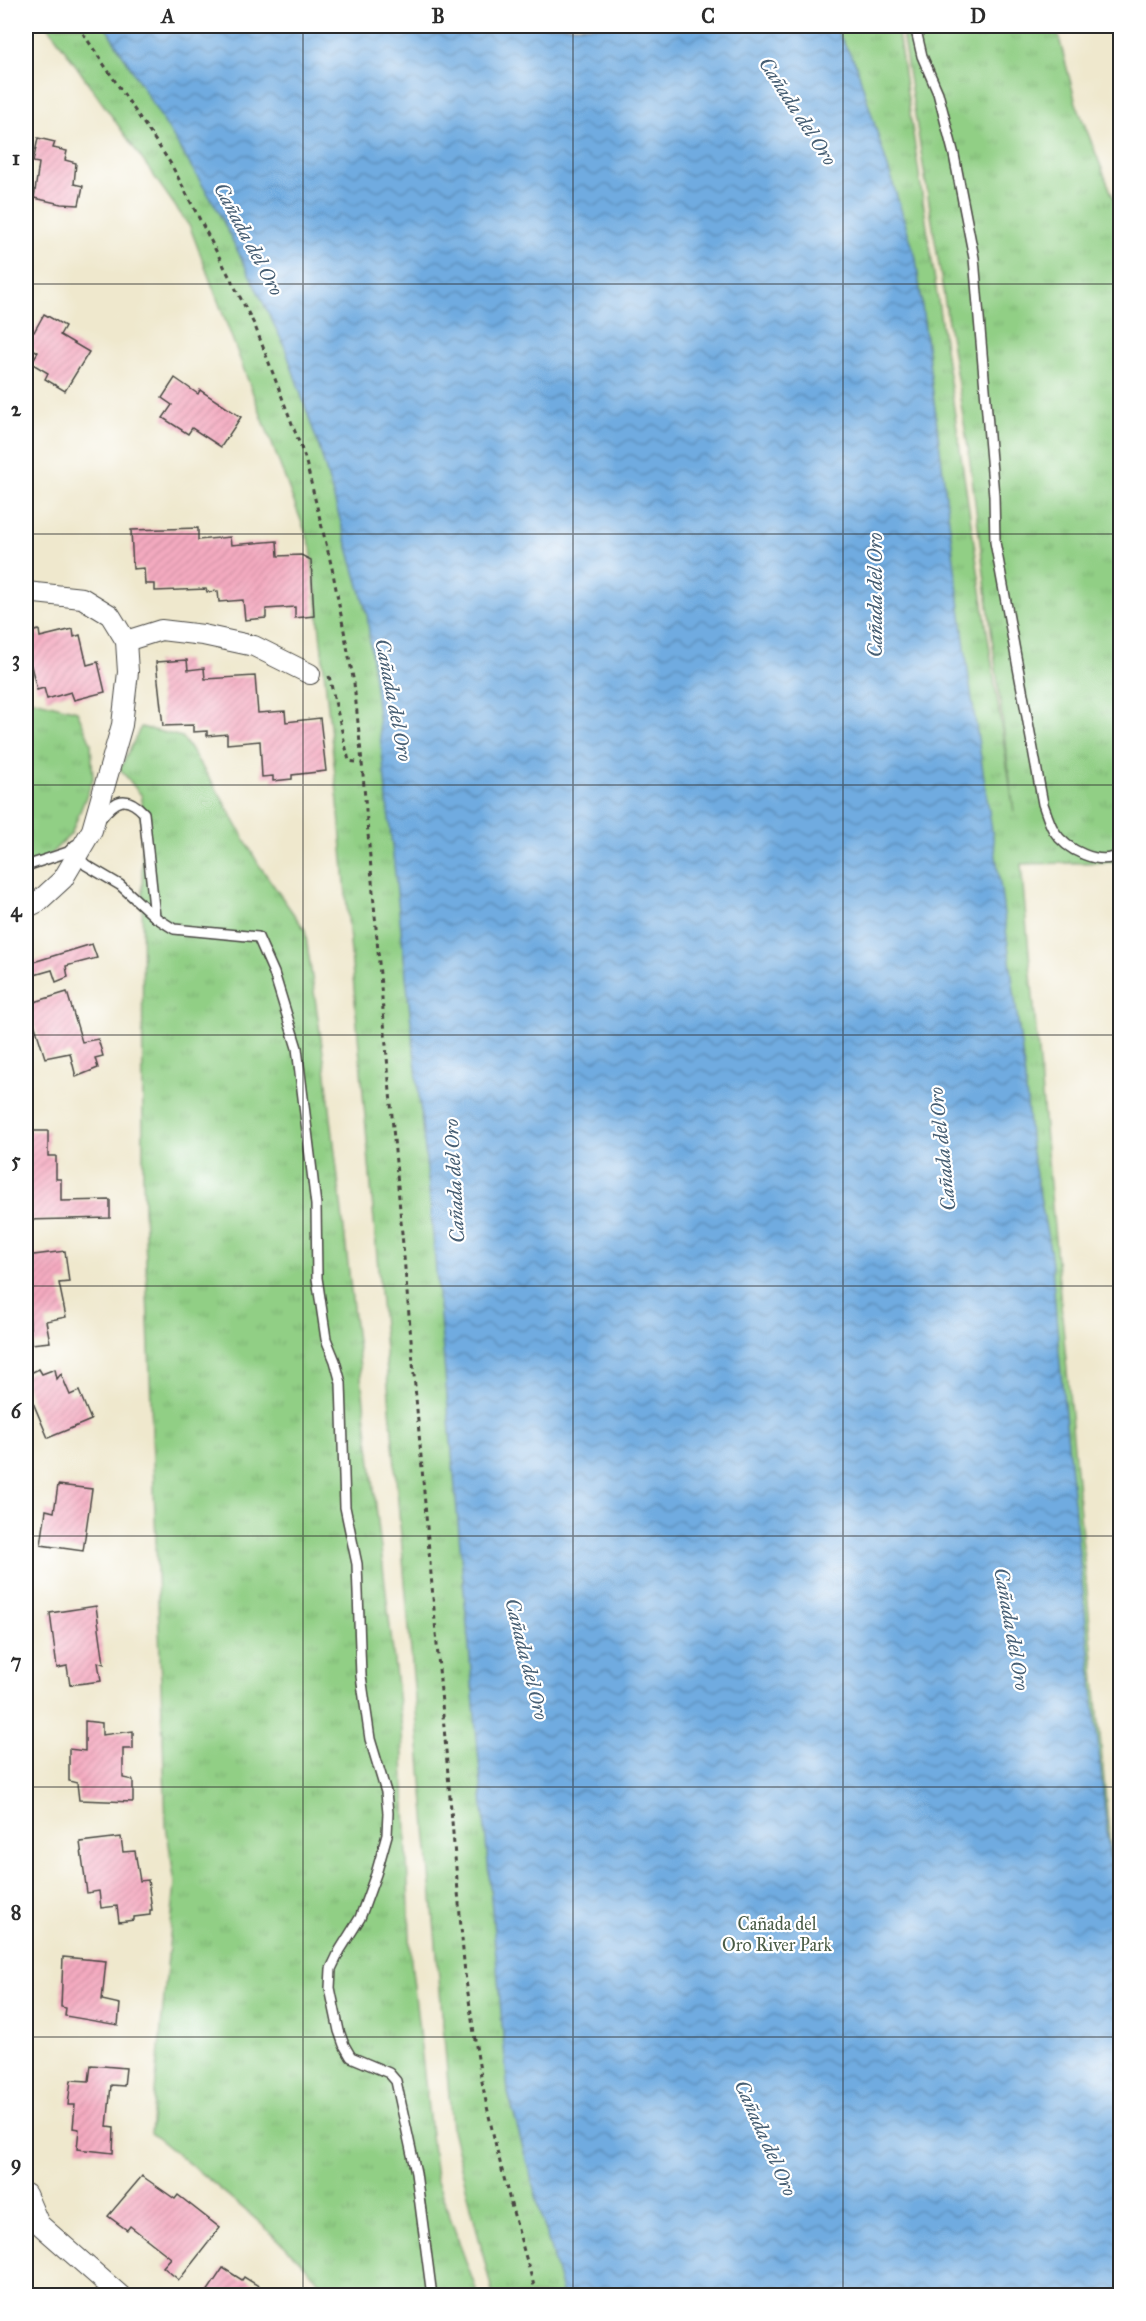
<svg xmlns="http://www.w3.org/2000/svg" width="1146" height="2321" font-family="'IM FELL Great Primer',serif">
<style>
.grass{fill:url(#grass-tufts);stroke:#5e7d58;stroke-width:1.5}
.water{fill:url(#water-waves);stroke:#4d6b86;stroke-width:1.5}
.building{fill:url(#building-hatch)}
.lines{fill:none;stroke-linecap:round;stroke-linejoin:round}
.service-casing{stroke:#484743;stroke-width:12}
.minor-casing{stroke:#484743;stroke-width:22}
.path{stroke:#484743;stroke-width:3;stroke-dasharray:4.5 4.5;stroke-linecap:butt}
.service{stroke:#fff;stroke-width:9}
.minor{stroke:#fff;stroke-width:20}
.grid{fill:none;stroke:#2b2b2b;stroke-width:1.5;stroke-opacity:0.55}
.labels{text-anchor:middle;stroke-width:4.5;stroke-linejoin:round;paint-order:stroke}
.park-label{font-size:18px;fill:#4a5c46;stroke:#fff}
.water-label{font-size:20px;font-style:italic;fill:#465e73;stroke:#fff}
.neatline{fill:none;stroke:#2b2b2b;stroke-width:2}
.grid-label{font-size:20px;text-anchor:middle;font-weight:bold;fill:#2b2b2b}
</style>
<defs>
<pattern id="grass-tufts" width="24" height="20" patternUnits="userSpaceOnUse" patternTransform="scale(1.5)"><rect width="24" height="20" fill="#91cf85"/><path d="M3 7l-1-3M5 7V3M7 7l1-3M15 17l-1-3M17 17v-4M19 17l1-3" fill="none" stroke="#7db273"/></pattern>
<pattern id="water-waves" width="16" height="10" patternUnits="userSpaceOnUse" patternTransform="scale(1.5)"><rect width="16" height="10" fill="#6fabe0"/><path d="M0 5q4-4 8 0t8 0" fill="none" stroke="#5b8bb6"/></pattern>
<pattern id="building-hatch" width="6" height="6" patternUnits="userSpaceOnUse" patternTransform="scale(1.5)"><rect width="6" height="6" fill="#f4aac0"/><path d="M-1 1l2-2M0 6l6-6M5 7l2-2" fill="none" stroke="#d192a5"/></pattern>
</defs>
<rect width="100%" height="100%" fill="#fff"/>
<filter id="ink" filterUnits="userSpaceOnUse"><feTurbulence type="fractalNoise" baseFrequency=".0167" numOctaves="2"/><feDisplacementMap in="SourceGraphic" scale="12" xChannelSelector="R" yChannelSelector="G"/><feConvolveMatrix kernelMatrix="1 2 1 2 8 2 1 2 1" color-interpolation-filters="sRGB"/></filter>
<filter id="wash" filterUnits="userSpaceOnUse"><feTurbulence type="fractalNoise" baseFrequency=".008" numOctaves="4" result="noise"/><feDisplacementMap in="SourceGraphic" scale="24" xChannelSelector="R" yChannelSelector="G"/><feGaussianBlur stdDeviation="1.35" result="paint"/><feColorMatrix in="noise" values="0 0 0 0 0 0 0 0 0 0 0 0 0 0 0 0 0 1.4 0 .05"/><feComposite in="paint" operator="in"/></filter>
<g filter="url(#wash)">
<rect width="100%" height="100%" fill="#efe8cd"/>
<g class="grass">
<path d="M48,26H897L1014,812L969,454L901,26H1056L1076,103L1120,215V862L1021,864L1120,1955V2295H493L452,2130L338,802L311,547L190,227Z"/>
<path d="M26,698L77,711L91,743L93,779L71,834L41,863L26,864Z"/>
<path d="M141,727L182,737L217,790L259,865L305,930L325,1066L402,1730L411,1961L436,2178L478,2295H331C279,2233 214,2184 151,2133L175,1883L166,1825L143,1178L142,796L120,769Z"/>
</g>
<path class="water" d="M105,26H834L856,64L916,258L969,679L1000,883L1024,1068L1031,1148L1051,1255L1060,1363L1120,1962V2295H563L508,2093L428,1180L367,614L320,450L284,345L216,207Z"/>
<g id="blocks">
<g class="building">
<path d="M38,138L55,142L53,148L67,151L65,160L76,163L74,184L83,186L79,205L61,204L34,198L39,163L33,162Z"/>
<path d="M44,314L65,326L60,335L89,352L65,391L45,379L48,373L31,363L38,352L26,345V340L31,330L34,332Z"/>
<path d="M175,378L198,394L200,390L241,417L221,447L192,428L188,434L163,418L172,405L162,398Z"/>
<path d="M198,528V540L230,537L231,545L277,541L278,556L301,555L311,560L314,616L295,618V607L266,609V618L245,620L243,600L219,602L218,591L207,592L206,589L155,591V584H145L144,568L133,569L131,530Z"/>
<path d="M73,629L74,637L80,635L87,665L98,662L105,692L74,700L71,692L47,699L44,688L37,690L31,666L26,667V633L39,630L40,637Z"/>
<path d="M187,660L188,670L204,668L205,679L255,676L258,713L285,711L286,722L320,718L326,771L292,775V779L273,781V776L262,777L260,741L227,744V734L207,736V731L193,732V725L163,726L156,662Z"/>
<path d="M92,944L97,958L66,966L68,977L56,982L52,970L31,976L27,964Z"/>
<path d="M67,992L82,1042L98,1039L103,1056L95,1058L98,1068L76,1077L70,1053L45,1058L28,1004Z"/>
<path d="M26,1131H48V1156H56V1179H61V1201L110,1200V1218L26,1220Z"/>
<path d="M65,1251L69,1282L59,1283L66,1317L46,1321L50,1342L31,1344L26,1256Z"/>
<path d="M39,1369L42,1374L55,1369L57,1379L61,1374L70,1395L79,1391L91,1420L48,1438L26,1386V1375Z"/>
<path d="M58,1485L92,1489L83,1551L41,1545L46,1510L54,1512Z"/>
<path d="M96,1606L104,1664L98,1662L101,1681L70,1685L67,1666L57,1668L50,1613Z"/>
<path d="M85,1721L102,1723V1735L133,1731V1749H123V1778L133,1780V1802L79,1800L77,1783L69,1781V1749L85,1751Z"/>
<path d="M121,1837L123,1852L135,1851L140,1881L148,1880L152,1910H150V1915L134,1917V1920L119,1922L117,1906L101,1908L99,1891L87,1893L80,1842Z"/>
<path d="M63,1957L106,1961L102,2000L120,2004L118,2025L65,2016L66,2008L61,2007Z"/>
<path d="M91,2065L126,2068L124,2086L111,2085L107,2127L114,2128L113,2153L77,2149L79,2129L73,2128L75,2105H68L71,2080L89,2081Z"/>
<path d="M142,2176L175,2199L178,2195L220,2228L179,2280L163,2267L171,2258L130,2226L127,2230L108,2216Z"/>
<path d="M223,2268L242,2280L244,2277L273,2295H205Z"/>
</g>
</g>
</g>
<g filter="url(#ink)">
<use href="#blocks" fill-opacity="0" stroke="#484743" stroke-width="1.5"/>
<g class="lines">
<defs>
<g id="service">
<path d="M915,26L922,56L938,93L954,155L974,258L994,496L995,542L1043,804C1046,812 1049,823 1054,831C1066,850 1100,867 1120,854"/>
<path d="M77,856L86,865L120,885L155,917L144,813C126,794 116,799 101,818"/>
<path d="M26,866L68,852L75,845"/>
<path d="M155,917L174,929L258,937L274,973L297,1048L316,1205L317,1278L326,1339L335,1361L341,1383L345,1507L357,1564L361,1676L370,1739L386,1792L388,1813L387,1835L376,1874L360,1918L340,1950L331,1969L330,1988L339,2031L344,2045L351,2057L389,2073L396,2081L416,2173L432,2296"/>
</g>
<g id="minor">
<path d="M26,592L82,598L110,615L126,641L128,672L122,725L92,830L63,879L38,902L26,908"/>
<path d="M126,641L161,630L203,635L254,646L310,674"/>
<path d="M26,2194L39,2224L121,2296"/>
</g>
</defs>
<use href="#service" class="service-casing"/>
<use href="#minor" class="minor-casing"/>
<g class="path">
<path d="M78,26L171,164L255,326L305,458L332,568L354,683L362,763L465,1974C471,2012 476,2050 483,2087C497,2158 517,2227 537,2296"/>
<path d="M329,676L349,761L362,763"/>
</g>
<use href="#service" class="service"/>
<use href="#minor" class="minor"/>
</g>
</g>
<path class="grid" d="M303,26V2296M573,26V2296M843,26V2296M26,284H1120M26,534H1120M26,785H1120M26,1035H1120M26,1286H1120M26,1536H1120M26,1787H1120M26,2037H1120"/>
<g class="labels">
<g class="park-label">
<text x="777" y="1930">Cañada del<tspan x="777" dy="21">Oro River Park</tspan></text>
</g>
<g class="water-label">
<text transform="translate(798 111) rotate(57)" y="7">Cañada del Oro</text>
<text transform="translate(249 239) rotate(62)" y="7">Cañada del Oro</text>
<text transform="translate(875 595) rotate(-90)" y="7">Cañada del Oro</text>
<text transform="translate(394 700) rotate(79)" y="7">Cañada del Oro</text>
<text transform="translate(942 1149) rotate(-96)" y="7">Cañada del Oro</text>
<text transform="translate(454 1181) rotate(-93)" y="7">Cañada del Oro</text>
<text transform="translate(1012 1629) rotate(80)" y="7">Cañada del Oro</text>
<text transform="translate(527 1659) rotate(76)" y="7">Cañada del Oro</text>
<text transform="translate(766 2138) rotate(66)" y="7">Cañada del Oro</text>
</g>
</g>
<rect width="1146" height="2321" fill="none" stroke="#fff" stroke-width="66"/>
<rect x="33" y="33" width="1080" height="2255" class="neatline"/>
<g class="grid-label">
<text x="168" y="23">A</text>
<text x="438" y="23">B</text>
<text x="708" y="23">C</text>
<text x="978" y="23">D</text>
<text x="16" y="165">1</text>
<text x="16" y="416">2</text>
<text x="16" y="666">3</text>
<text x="16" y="917">4</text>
<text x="16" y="1167">5</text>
<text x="16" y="1418">6</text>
<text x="16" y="1668">7</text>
<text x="16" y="1919">8</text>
<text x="16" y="2170">9</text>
</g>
</svg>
